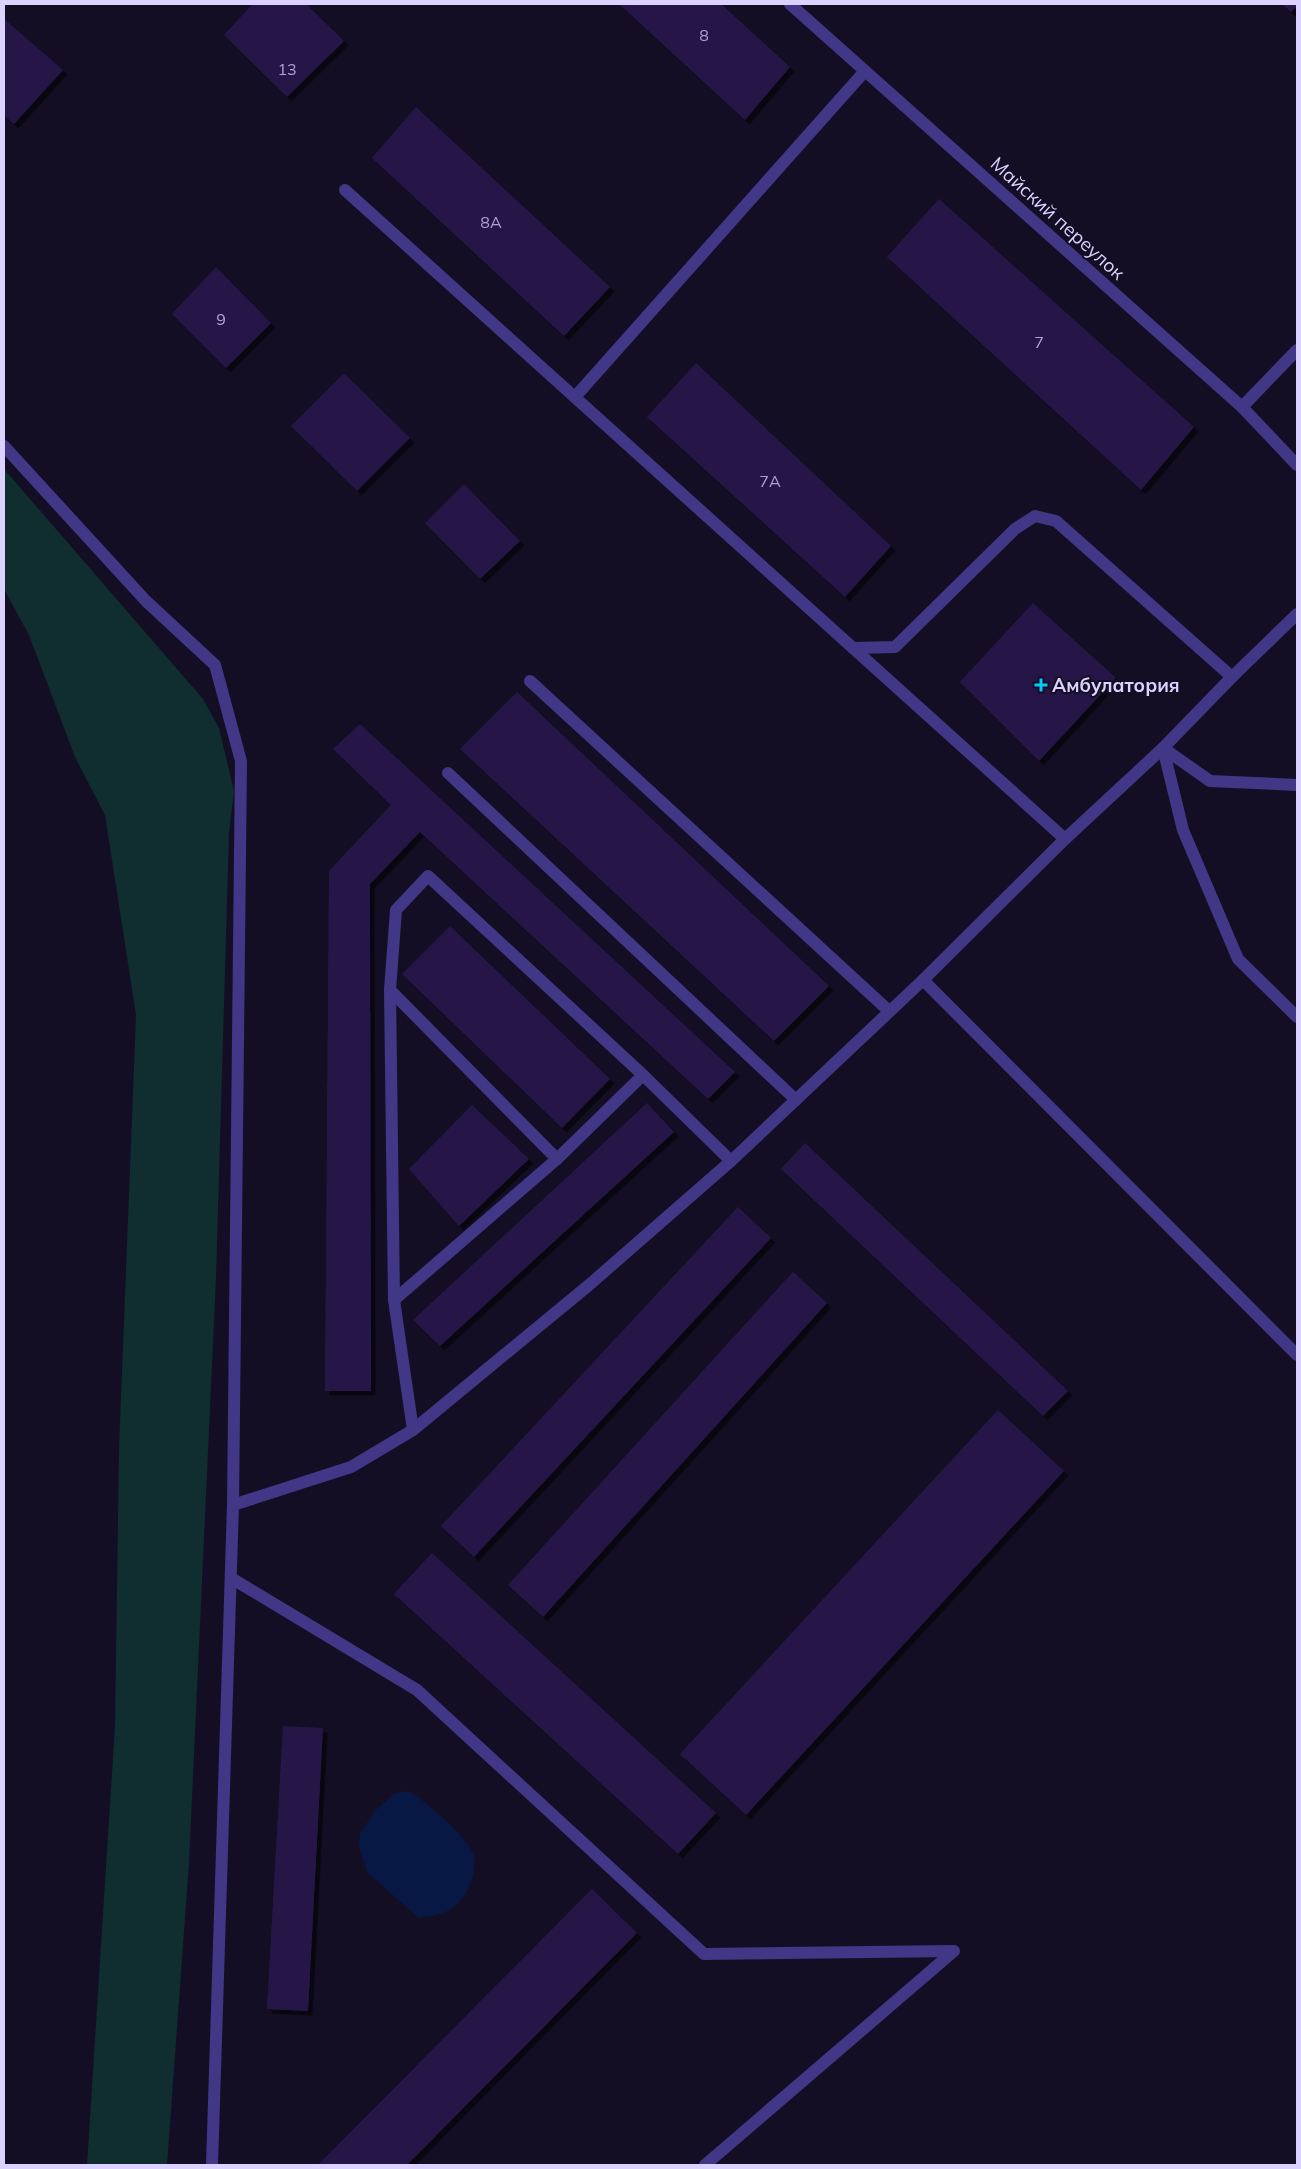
<svg xmlns="http://www.w3.org/2000/svg" width="1301" height="2169" font-family="Mulish,sans-serif">
<style>
.green{fill:#102d2f}
.water{fill:#081844}
.building{fill:#261947;filter:url(#shadow)}
.lines{fill:none;stroke-linecap:round;stroke-linejoin:round}
.minor{stroke:#413786;stroke-width:12}
.poi-dot{fill:#00cdfd;stroke:#140e25;stroke-width:2}
.labels{text-anchor:middle;stroke-width:4;stroke-linejoin:round;paint-order:stroke}
.number-label{font-size:16px;fill:#aea4d1}
.street-label{font-size:19px;fill:#dbd2ff;stroke:#140e25}
.poi-label{font-size:19px;font-weight:bold;fill:#dbd2ff;stroke:#140e25;text-anchor:start}
</style>
<defs>
<filter id="shadow"><feDropShadow dx="4.5" dy="4.5" stdDeviation="0" flood-color="#0009"/></filter>
</defs>
<rect width="100%" height="100%" fill="#140e25"/>
<path class="green" d="M4,469L203,699L219,728L234,791L229,833L216,1278L189,1863L167,2165H87L115,1726L119,1449L136,1015L105,815L75,757L29,635L4,589Z"/>
<path class="water" d="M408,1791C425,1800 462,1833 472,1851C481,1868 466,1902 449,1910C441,1915 429,1916 419,1918L368,1873L359,1848L360,1833L376,1810L394,1794Z"/>
<g class="building">
<path d="M253,4H306L344,41L287,97L224,35Z"/>
<path d="M619,4H721L790,67L745,120Z"/>
<path d="M1282,4H1297V6L1291,12Z"/>
<path d="M4,19L63,70L14,124L4,115Z"/>
<path d="M416,107L610,287L564,336L372,158Z"/>
<path d="M939,199L1194,427L1141,490L887,257Z"/>
<path d="M216,267L271,323L226,368L172,314Z"/>
<path d="M696,363L891,546L845,597L647,417Z"/>
<path d="M344,373L410,438L357,491L291,426Z"/>
<path d="M464,484L520,541L480,579L425,523Z"/>
<path d="M1033,603L1116,678L1039,761L960,682Z"/>
<path d="M517,692L829,986L774,1041L460,749Z"/>
<path d="M360,724L735,1072L708,1099L420,832L370,884L371,1391H325L329,871L391,805L333,749Z"/>
<path d="M450,926L610,1079L562,1128L402,974Z"/>
<path d="M647,1103L674,1132L440,1346L413,1320Z"/>
<path d="M472,1105L529,1159L459,1226L409,1169Z"/>
<path d="M805,1143L1068,1391L1043,1416L781,1169Z"/>
<path d="M738,1207L771,1238L474,1557L441,1526Z"/>
<path d="M793,1272L827,1303L543,1617L508,1585Z"/>
<path d="M998,1410L1064,1471L746,1815L680,1754Z"/>
<path d="M432,1553L716,1813L678,1854L394,1594Z"/>
<path d="M283,1726L323,1728L308,2011L267,2009Z"/>
<path d="M592,1889L637,1933L407,2165H318Z"/>
</g>
<g class="lines">
<g class="minor">
<path d="M790,4L1242,407L1297,465"/>
<path d="M345,190L853,648L895,647L1015,529L1035,516L1056,521L1232,677"/>
<path d="M575,397L865,71"/>
<path d="M1242,407L1297,350"/>
<path d="M4,446L146,601L215,665L241,761L233,1505L212,2165"/>
<path d="M853,648L1065,839"/>
<path d="M530,681L889,1011"/>
<path d="M1163,748L1183,830L1238,959L1297,1017"/>
<path d="M1163,748L1210,781L1297,785"/>
<path d="M448,773L796,1100"/>
<path d="M923,980L1297,1355"/>
<path d="M390,990L557,1159"/>
<path d="M394,1300L557,1159L643,1075"/>
<path d="M413,1430L394,1300L390,990L396,910L428,876L643,1075L731,1161"/>
<path d="M233,1505L351,1467L413,1430L589,1285L731,1161L923,980L1065,839L1163,748L1232,677L1297,614"/>
<path d="M231,1578L417,1690L704,1954L954,1951L705,2165"/>
</g>
</g>
<path class="poi-dot" d="M1038.5 677.5h5v5h5v5h-5v5h-5v-5h-5v-5h5z"/>
<g class="labels">
<g class="number-label">
<text x="704" y="41">8</text>
<text x="287" y="75">13</text>
<text x="491" y="228">8А</text>
<text x="221" y="325">9</text>
<text x="1039" y="348">7</text>
<text x="770" y="487">7А</text>
</g>
<g class="street-label">
<text transform="translate(1058 218) rotate(42)" y="7">Майский переулок</text>
</g>
<g class="poi-label">
<text x="1052" y="692">Амбулатория</text>
</g>
</g>
<rect width="1301" height="2169" fill="none" stroke="#dbd2ff" stroke-width="10"/>
</svg>
